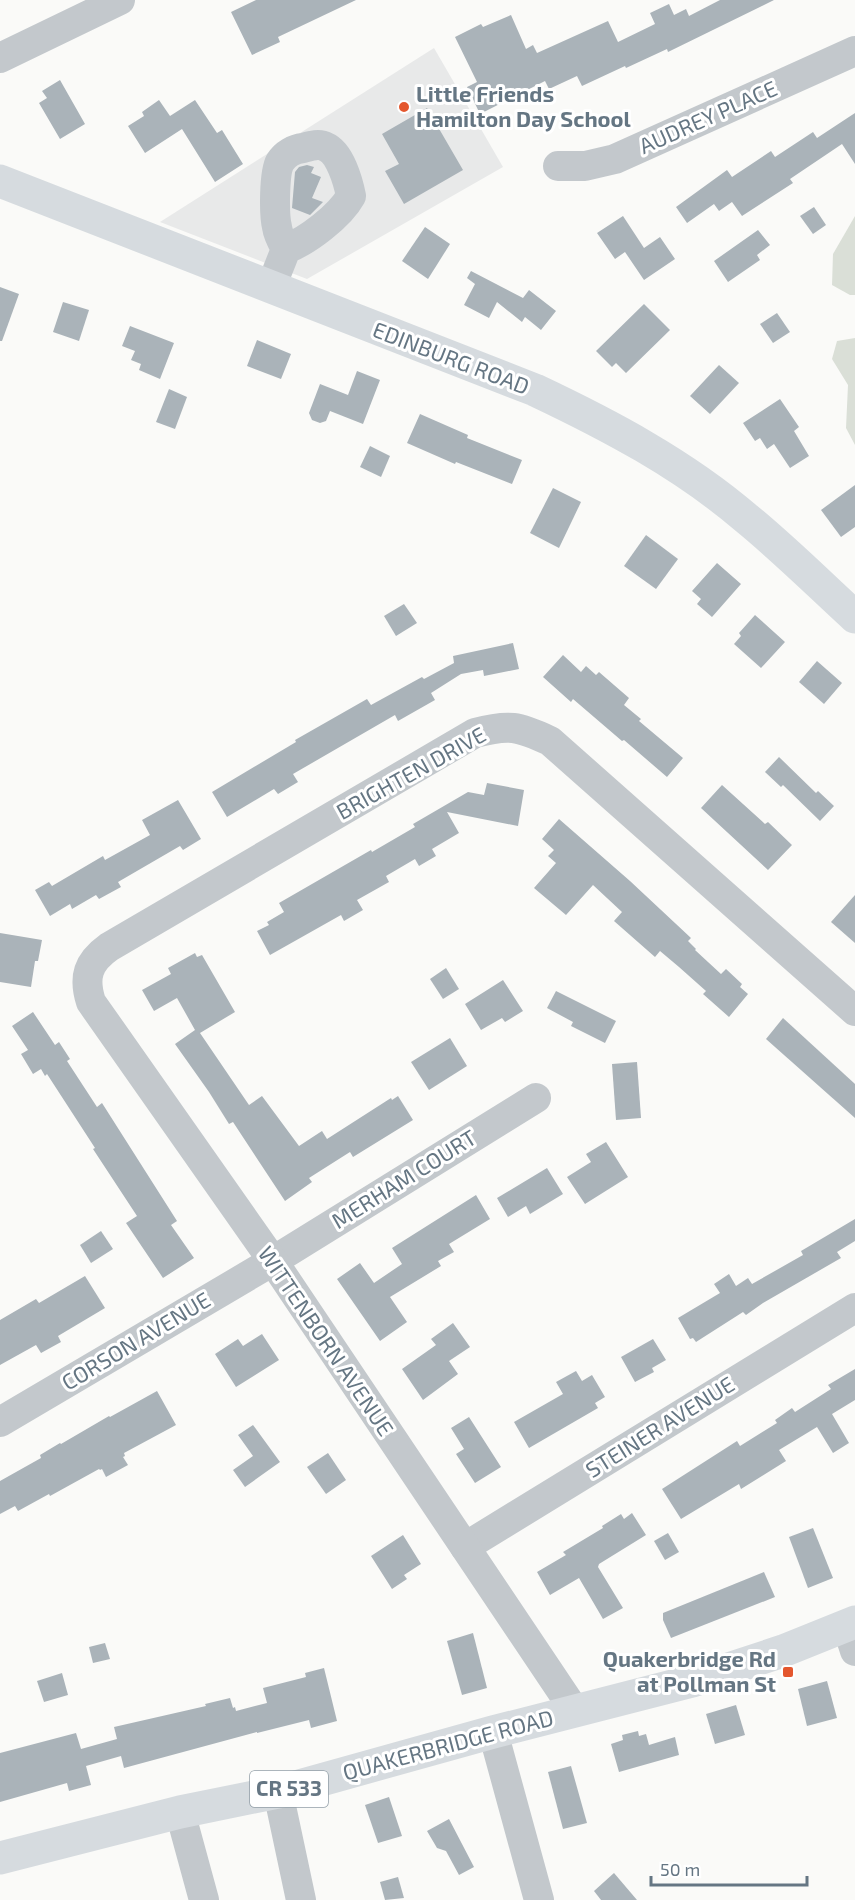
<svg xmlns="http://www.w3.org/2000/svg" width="855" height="1900" font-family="'Exo 2',sans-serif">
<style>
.built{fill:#e8e9e9}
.green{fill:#dadfd7}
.building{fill:#aab3b9}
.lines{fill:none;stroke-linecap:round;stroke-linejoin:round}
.minor{stroke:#c3c8cc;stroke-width:30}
.major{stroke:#d6dbdf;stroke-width:33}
.poi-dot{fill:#e4572e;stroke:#fff;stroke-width:2}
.labels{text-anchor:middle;stroke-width:6;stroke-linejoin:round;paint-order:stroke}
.shield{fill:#fff;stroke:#939fa8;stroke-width:1.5}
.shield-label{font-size:21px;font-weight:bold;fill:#657683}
.poi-label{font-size:22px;font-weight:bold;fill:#657683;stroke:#fff;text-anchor:start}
.street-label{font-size:22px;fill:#657683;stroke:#fff}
</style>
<rect width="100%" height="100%" fill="#fafaf8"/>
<path class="built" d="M434,48L503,167L307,279L160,222Z"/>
<g class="green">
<path d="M855,216V295H850L832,285L833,254Z"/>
<path d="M855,338V445L846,428L848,385L832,359L837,341Z"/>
</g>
<g class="building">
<path d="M256,0H356L278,37L280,42L252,55L231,12Z"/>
<path d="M720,0H774L668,52L667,49L626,68L625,66L582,86L577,76L549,89L545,81L480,114L467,87L477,82L455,37L481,24L483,27L511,15L526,49L533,45L537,53L608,21L618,42L655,24L650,13L669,4L674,15L686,9L689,16Z"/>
<path d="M60,80L85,124L60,139L39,103L47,98L42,91Z"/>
<path d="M159,100L170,116L195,100L217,133L222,130L243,164L215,182L182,129L145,153L128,126L144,116L142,112Z"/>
<path d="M427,108L463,170L404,204L385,171L399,164L382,134Z"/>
<path d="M855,113V164L842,144L790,179L793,183L742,216L732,202L719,211L714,204L687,223L676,207L727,170L732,177L771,151L775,157L813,132L817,138Z"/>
<path d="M307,165L314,167L311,173L321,177L312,198L323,202L310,215L292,208L295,172L299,167Z"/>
<path d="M814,207L826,225L813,234L800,216Z"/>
<path d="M623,216L644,248L660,237L675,259L644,280L625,252L615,259L597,233Z"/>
<path d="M425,227L450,244L428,279L402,261Z"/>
<path d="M758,230L770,245L757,255L760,260L728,282L714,261Z"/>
<path d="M471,271L523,298L529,290L556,311L541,330L525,317L522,322L497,302L489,318L464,305L475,284L467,278Z"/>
<path d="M0,287L19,294L2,341H0Z"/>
<path d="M63,302L89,310L79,341L53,332Z"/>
<path d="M644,304L670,330L626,373L616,363L612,367L596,351Z"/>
<path d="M777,313L790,332L773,343L760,324Z"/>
<path d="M130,326L174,343L160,379L139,370L141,364L131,360L135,351L122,346Z"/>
<path d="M257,340L291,354L281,379L247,366Z"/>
<path d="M719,365L739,383L710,414L690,396Z"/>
<path d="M357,371L380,380L363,424L330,411L326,421L320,423L312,420L309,413L320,384L348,395Z"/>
<path d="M169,389L187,397L175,429L156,422Z"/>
<path d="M780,399L799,427L794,431L809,456L790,468L774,444L767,449L760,438L755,441L743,423Z"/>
<path d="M420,414L468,435L467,438L522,460L512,484L456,462L455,464L407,443Z"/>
<path d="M370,446L390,456L381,477L360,467Z"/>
<path d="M855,485V527L841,537L821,510Z"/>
<path d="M553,488L581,502L559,548L530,533Z"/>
<path d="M646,535L678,559L656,589L624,566Z"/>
<path d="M717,563L741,584L712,617L697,604L701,599L692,591Z"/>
<path d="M404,604L417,623L396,636L384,616Z"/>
<path d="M755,615L785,642L761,668L734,644L741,636L739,633Z"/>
<path d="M513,643L519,669L484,676L483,670L461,674L431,693L435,700L398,721L395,715L293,774L298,782L278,794L274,789L227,817L212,792L296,742L295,740L367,699L371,705L422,677L424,679L454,663L453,656Z"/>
<path d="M563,655L581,672L586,666L596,675L599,672L629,698L624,705L641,719L639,721L683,758L667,777L624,740L622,741L573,699L571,702L543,677Z"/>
<path d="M817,661L842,683L824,704L799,682Z"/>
<path d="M779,757L816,793L818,791L834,806L820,821L783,785L781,787L765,772Z"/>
<path d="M487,783L524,790L518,826L447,812L459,833L432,849L436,856L419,866L415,859L386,876L389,882L357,900L363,910L344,921L341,915L270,955L257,931L269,925L267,922L284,912L279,903L371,850L372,852L415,827L413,824L468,792L484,795Z"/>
<path d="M722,785L765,824L768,822L792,845L768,870L701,808Z"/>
<path d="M178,800L201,839L183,850L180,846L118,882L121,887L99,899L96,895L72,909L70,904L50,916L35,890L49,882L52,886L103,856L105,860L150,835L142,820Z"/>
<path d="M559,819L630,881L691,938L688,941L696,949L695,950L721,974L726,969L742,984L740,987L748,994L729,1017L703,994L706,991L679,967L660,951L655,957L614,921L622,912L593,885L566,915L534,888L556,863L548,856L554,850L542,839Z"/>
<path d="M855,895V943L831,922Z"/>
<path d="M0,933L42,940L38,961H35L31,987L0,982Z"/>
<path d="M195,953L197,957L202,955L235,1012L200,1033L249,1105L262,1096L299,1146L322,1131L327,1139L391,1098L392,1100L398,1096L413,1120L353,1157L350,1152L309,1178L312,1182L285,1201L233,1122L229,1124L209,1092L175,1044L195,1030L177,998L154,1011L142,990L171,974L168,968Z"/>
<path d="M446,968L459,989L443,999L430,979Z"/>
<path d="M503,980L523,1011L505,1022L502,1018L481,1030L465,1004Z"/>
<path d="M556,991L616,1021L605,1043L571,1026L573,1022L547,1008Z"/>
<path d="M33,1012L55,1045L59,1042L70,1059L67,1061L97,1107L102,1103L177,1221L171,1225L194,1258L163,1278L126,1223L137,1216L93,1149L95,1148L47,1074L45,1076L41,1069L33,1074L21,1054L28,1050L12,1026Z"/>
<path d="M783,1018L855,1084V1118L766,1039Z"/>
<path d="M450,1038L467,1066L429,1090L411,1062Z"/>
<path d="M637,1062L641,1118L616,1120L612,1064Z"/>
<path d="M606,1142L628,1177L585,1204L567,1177L591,1162L586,1154Z"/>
<path d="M547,1168L563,1194L530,1214L526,1206L508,1217L497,1198Z"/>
<path d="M476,1195L490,1219L449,1244L454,1252L438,1261L441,1266L390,1297L407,1322L380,1341L337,1279L360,1263L374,1283L402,1264L392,1248Z"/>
<path d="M855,1219V1241L837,1252L841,1258L763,1303L746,1315L743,1312L696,1342L693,1338L690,1339L678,1318L720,1293L714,1284L729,1274L736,1286L748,1278L752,1284L803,1255L801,1251Z"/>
<path d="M101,1231L113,1249L91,1263L80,1245Z"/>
<path d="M85,1276L105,1308L58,1336L61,1342L41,1353L36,1345L0,1365V1320L36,1299L39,1303Z"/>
<path d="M453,1323L470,1347L449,1361L458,1374L423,1400L402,1369L436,1345L431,1339Z"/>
<path d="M262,1334L279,1360L236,1387L215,1354L238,1339L243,1346Z"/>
<path d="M653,1339L666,1360L652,1368L654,1372L635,1382L621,1357Z"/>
<path d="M855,1369V1400L832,1414L849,1443L833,1453L817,1427L779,1450L786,1461L741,1489L739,1484L681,1519L662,1489L737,1441L740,1446L777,1423L775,1420L792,1408L795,1412L831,1389L828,1385Z"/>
<path d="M576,1371L582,1381L592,1375L605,1397L595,1403L598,1408L529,1448L514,1422L563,1394L556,1382Z"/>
<path d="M157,1391L176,1425L124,1453L125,1456L123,1457L128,1465L106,1477L102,1469L100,1470L99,1469L50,1496L49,1494L18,1511L15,1506L0,1514V1481L41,1458L40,1455L60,1443L61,1444L109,1416L110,1417Z"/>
<path d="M469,1417L501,1467L475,1483L456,1454L464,1449L451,1428Z"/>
<path d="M253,1425L280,1462L245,1487L233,1470L253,1456L238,1435Z"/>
<path d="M328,1453L346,1480L326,1494L307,1467Z"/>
<path d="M632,1513L646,1535L599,1564L598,1567L623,1608L603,1619L579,1578L550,1595L537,1572L566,1555L563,1552L603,1528L602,1526L621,1514L624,1519Z"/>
<path d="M813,1528L833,1578L808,1588L789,1537Z"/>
<path d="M668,1533L679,1552L665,1560L654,1541Z"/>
<path d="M403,1535L421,1564L404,1575L407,1579L392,1589L371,1556Z"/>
<path d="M764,1572L775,1597L671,1638L663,1620V1613Z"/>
<path d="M473,1633L487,1688L462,1695L447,1641Z"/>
<path d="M105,1643L110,1659L93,1663L89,1647Z"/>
<path d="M324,1668L337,1721L311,1728L309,1720L257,1733V1732L124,1768L121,1756L86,1766L91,1785L69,1791L67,1783L0,1802V1753L76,1733L81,1749L117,1739L114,1727L206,1706L205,1704L230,1698L233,1708L235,1707L236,1711L267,1703L263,1688L306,1677L305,1673Z"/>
<path d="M62,1673L68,1695L44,1702L37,1681Z"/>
<path d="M827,1681L837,1718L807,1726L798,1689Z"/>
<path d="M736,1705L745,1735L715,1744L706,1714Z"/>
<path d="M638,1731L639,1736L646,1734L649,1745L675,1737L679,1755L619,1772L611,1744L623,1740L622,1735Z"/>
<path d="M571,1766L587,1823L563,1829L548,1772Z"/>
<path d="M389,1797L402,1836L378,1843L365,1805Z"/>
<path d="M449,1819L474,1867L459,1875L446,1851L437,1848L427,1831Z"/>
<path d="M614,1873L637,1900H601L594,1891Z"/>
<path d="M398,1877L404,1898L385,1900L380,1882Z"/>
</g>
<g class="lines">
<g class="minor">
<path d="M0,58L120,0"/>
<path d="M558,166H585L615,159L855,51"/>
<path d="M271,287L286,249C307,241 340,216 351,196C348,181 340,153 326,147C319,143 310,146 303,148C294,149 285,154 280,162C274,173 274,215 277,227C278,235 282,242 286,249"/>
<path d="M0,1422L273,1261L536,1098"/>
<path d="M465,1547L855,1308"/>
<path d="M847,1626L855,1651"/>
<path d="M575,1711L273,1261L91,1002C83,977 88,962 109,947L475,733C509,724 518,726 550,741L855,1011"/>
<path d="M493,1732L539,1900"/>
<path d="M278,1792L301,1900"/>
<path d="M180,1812L204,1900"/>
</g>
<g class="major">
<path d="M0,181L535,390C609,425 683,464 746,518C784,549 819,584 855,617"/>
<path d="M0,1858L180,1812L278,1792L493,1732L692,1681L783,1651L855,1622"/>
</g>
</g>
<g class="poi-dot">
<circle cx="404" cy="107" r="6"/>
<rect x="782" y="1666" width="12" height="12" rx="3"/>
</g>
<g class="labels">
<rect class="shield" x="250" y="1771" width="78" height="36" rx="4.5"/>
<g class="shield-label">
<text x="289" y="1796">CR 533</text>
</g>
<g class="poi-label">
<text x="416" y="102">Little Friends<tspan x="416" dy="25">Hamilton Day School</tspan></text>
<text x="776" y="1667" text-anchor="end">Quakerbridge Rd<tspan x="776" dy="25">at Pollman St</tspan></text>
</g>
<g class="street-label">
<text transform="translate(708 117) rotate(-24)" y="8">AUDREY PLACE</text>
<text transform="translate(451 358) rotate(21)" y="8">EDINBURG ROAD</text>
<text transform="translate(411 773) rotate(-29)" y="8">BRIGHTEN DRIVE</text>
<text transform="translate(404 1179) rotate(-32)" y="8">MERHAM COURT</text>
<text transform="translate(136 1341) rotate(-31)" y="8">CORSON AVENUE</text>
<text transform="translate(326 1341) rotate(56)" y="8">WITTENBORN AVENUE</text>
<text transform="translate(660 1427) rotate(-32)" y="8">STEINER AVENUE</text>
<text transform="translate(448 1745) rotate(-15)" y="8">QUAKERBRIDGE ROAD</text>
</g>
</g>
<path d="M651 1876v9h156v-9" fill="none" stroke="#657683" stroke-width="3"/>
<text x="660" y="1876" font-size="18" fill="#657683" stroke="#ffffff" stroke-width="4.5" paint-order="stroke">50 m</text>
</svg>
